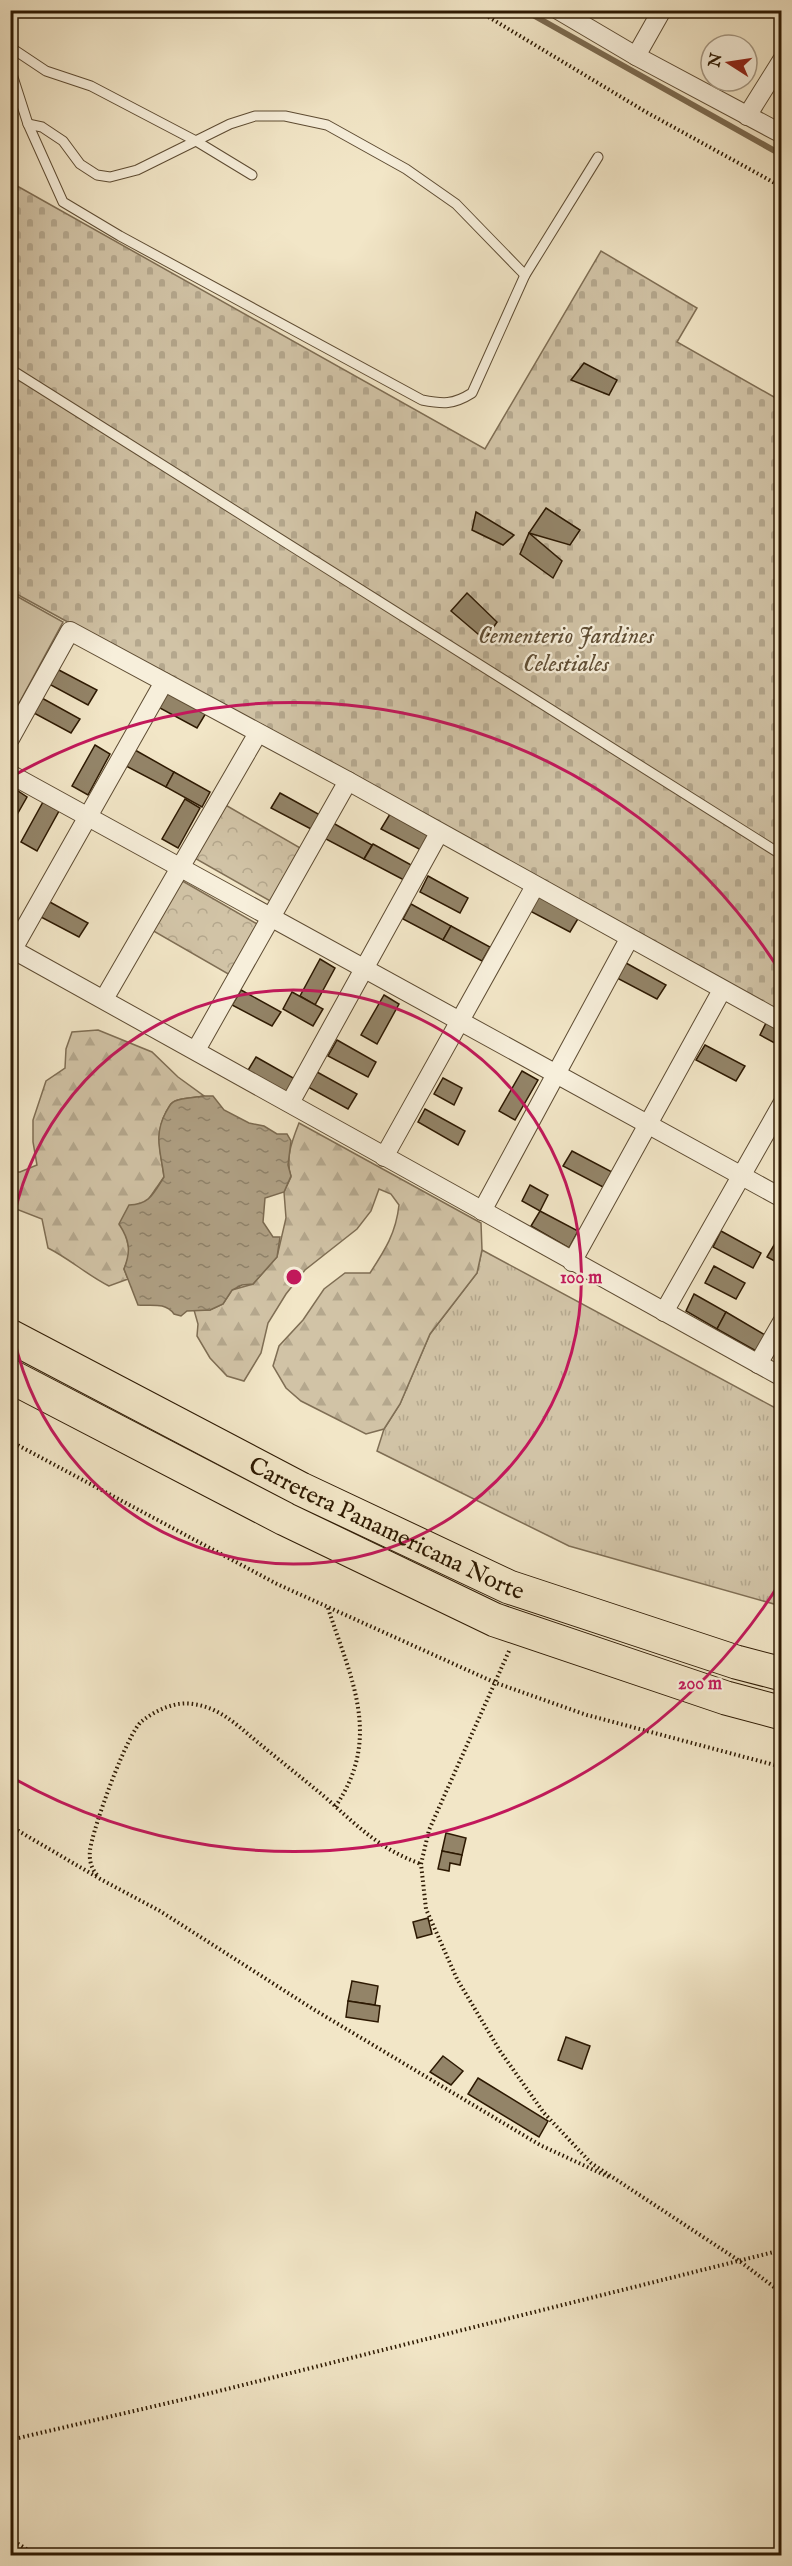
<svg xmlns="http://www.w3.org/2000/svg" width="792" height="2566" font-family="'IM FELL English',serif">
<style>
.grass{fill:url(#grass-tufts);stroke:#7f6e54;stroke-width:1.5}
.forest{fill:url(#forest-firs);stroke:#7f6e54;stroke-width:1.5}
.cemetery{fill:url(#cemetery-stones);stroke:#7f6e54;stroke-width:1.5}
.park{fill:url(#park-crowns);stroke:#7f6e54;stroke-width:1.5}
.garden{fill:#d1c3a6;stroke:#7f6e54;stroke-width:1.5}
.water{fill:url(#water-ripples);stroke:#7b6a50;stroke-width:1.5}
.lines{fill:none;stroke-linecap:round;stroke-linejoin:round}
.stream{stroke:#7b6a50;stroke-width:6}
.building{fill:#938468;stroke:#2d1902;stroke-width:1.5}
.lane-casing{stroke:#5e4c33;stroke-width:11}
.street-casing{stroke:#5e4c33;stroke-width:20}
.highway-casing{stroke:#2d1902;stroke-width:35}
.path{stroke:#2d1902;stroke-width:4;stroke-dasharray:1.5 3;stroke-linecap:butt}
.lane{stroke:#f7efdb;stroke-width:9}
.street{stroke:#f7efdb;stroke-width:18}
.highway{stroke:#f2e6c7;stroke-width:33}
.ring{fill:none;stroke:#c2185b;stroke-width:3}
.labels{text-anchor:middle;stroke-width:4.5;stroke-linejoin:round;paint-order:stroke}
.park-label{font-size:24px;font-style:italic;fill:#5e4c33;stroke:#f7efdb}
.street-label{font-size:24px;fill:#2d1902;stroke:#f7efdb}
.centre{fill:#c2185b;stroke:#f7efdb;stroke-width:3}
.ring-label{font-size:18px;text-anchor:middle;font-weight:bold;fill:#c2185b;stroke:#f7efdb;stroke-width:4.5;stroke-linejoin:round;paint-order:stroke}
</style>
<defs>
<pattern id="grass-tufts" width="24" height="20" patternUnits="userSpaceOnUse" patternTransform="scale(1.5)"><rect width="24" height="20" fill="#d1c3a6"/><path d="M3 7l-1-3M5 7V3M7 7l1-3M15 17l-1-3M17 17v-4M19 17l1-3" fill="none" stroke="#b4a78d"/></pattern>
<pattern id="forest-firs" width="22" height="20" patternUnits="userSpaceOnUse" patternTransform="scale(1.5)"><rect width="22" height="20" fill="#d1c3a6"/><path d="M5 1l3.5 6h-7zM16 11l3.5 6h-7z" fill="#b4a78d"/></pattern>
<pattern id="cemetery-stones" width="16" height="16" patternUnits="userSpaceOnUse" patternTransform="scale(1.5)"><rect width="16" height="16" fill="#d1c3a6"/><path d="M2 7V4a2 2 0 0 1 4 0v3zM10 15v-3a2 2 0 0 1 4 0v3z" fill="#b4a78d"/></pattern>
<pattern id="park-crowns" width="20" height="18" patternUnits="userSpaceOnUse" patternTransform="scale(1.5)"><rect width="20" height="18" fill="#d1c3a6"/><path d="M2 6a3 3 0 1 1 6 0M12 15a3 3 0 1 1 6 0" fill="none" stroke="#b4a78d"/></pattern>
<pattern id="water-ripples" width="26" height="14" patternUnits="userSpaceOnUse" patternTransform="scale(1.5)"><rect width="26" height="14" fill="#afa084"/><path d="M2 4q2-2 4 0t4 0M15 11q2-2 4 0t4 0" fill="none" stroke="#8f826a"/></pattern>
</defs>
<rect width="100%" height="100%" fill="#f2e6c7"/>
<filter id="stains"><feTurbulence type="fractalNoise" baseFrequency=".00333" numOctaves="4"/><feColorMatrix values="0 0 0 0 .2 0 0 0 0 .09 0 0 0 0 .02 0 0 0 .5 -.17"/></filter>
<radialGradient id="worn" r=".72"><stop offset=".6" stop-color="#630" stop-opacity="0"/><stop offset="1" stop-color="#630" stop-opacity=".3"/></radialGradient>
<path class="grass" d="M482,1250L781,1411V1606L569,1546L377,1451L384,1429L400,1404L430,1334L477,1273Z"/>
<g class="forest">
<path d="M98,1030L152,1052L178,1077L204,1096C195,1098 183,1097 175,1101C170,1103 169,1107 166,1112C154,1134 161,1153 164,1177L148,1200L142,1204L126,1235L130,1254L124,1269L128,1279L109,1286C87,1275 70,1259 48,1248L42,1219L11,1207V1172H20L37,1165L33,1142V1120L46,1081L65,1068L66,1049L72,1032Z"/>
<path d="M299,1123L481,1223L482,1250L477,1273L430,1334L400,1404L384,1429L366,1434L301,1401L286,1388L273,1366L279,1346L303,1320L324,1289L345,1273H370C385,1250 396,1233 399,1205L391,1194L379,1189L371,1211L357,1229L305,1270L286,1294L268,1323L261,1353L244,1381L227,1376L210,1358L197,1336L198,1324L194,1310H210L223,1304L232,1290L253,1284L277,1257L286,1218L284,1192L291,1177C285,1158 292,1141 299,1123Z"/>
</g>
<path class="cemetery" d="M10,182L485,449L601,251L697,308L677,342L781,401V1012L11,591Z"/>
<g class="park">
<path d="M222,803L302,849L272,902L191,856Z"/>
<path d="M179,879L259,925L230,975L150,929Z"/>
</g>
<path class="garden" d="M11,593L63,622L11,718Z"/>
<path class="water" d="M204,1096H213L224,1110L249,1123L264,1126L277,1134H287L291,1141L288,1165L291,1176L284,1192L265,1198L263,1222L273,1237H280L277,1257L253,1284L242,1285L232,1290L223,1304L210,1310L187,1311L181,1316L174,1314C165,1302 152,1306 138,1305L124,1269C131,1251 130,1241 119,1224L129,1205C150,1204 153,1194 164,1177C161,1152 153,1136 166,1112C169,1107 170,1103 175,1101C183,1097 195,1098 204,1096Z"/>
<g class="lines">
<path class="stream" d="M524,10L782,155"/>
</g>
<g class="building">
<path d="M584,363L617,380L609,395L571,380Z"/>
<path d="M546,508L580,530L570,545L529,533Z"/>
<path d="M476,512L514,535L503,545L472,530Z"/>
<path d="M529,533L562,561L553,578L520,554Z"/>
<path d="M467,593L497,622L485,640L451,611Z"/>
<path d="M57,669L97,690L88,705L49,684Z"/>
<path d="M166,692L206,713L197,728L158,707Z"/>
<path d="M40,697L80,719L71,733L32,712Z"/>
<path d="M95,745L110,754L88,795L72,786Z"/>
<path d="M135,750L174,772L166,787L126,766Z"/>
<path d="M174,772L210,792L202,807L166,787Z"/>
<path d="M12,787L27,797L10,827V790Z"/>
<path d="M280,793L320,815L311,829L271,808Z"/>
<path d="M185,799L200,808L178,848L162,839Z"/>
<path d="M43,802L59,811L37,851L21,842Z"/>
<path d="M390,814L429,836L421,850L381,829Z"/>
<path d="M333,823L372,845L364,859L324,838Z"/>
<path d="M373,844L413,866L404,880L364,859Z"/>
<path d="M428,876L468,898L460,913L420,892Z"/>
<path d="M539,895L579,917L570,932L530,911Z"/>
<path d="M48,901L88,923L79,937L39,916Z"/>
<path d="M411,904L451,926L443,940L403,919Z"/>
<path d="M451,926L490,947L482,961L443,940Z"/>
<path d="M320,959L335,968L315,1005L300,996Z"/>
<path d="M626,963L666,985L657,999L617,978Z"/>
<path d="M241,990L281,1012L272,1026L232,1005Z"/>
<path d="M292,992L323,1009L313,1026L283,1009Z"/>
<path d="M384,995L399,1004L377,1044L361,1035Z"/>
<path d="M767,1021L782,1028V1047L760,1035Z"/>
<path d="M337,1040L376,1062L368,1077L328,1056Z"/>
<path d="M705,1045L745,1066L736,1081L696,1060Z"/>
<path d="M256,1057L295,1079L287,1093L247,1072Z"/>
<path d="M522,1071L538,1080L515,1120L499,1111Z"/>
<path d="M317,1072L357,1094L348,1109L308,1087Z"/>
<path d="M443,1078L462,1088L454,1105L434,1094Z"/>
<path d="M425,1109L465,1131L458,1145L418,1122Z"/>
<path d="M572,1151L612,1172L603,1187L563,1166Z"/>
<path d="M530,1185L548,1195L540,1211L522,1201Z"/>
<path d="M540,1211L578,1231L569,1248L531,1226Z"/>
<path d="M721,1231L761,1253L753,1268L713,1247Z"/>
<path d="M777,1240L782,1243V1265L767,1257Z"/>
<path d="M714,1266L745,1283L736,1299L705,1283Z"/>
<path d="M694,1294L726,1312L717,1329L686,1311Z"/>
<path d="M726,1312L765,1335L756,1351L717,1329Z"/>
<path d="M446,1833L466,1838L462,1855L442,1851Z"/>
<path d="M442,1851L462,1855L460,1865L450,1863L449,1871L438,1869Z"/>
<path d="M428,1918L432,1934L417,1938L413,1922Z"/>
<path d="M352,1981L378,1986L375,2005L348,2001Z"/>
<path d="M348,2001L380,2006L378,2022L346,2017Z"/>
<path d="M566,2037L590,2046L582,2069L558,2060Z"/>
<path d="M443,2056L463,2071L451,2085L430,2072Z"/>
<path d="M478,2078L548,2121L539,2137L468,2094Z"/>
</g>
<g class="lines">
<defs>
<g id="lane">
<path d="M10,47L46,71L91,86L196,141L252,175"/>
<path d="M10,68L28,124L63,202L120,236L422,400C443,404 453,405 472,393L525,275L598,157"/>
<path d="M28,124L42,127L63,141L80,164L97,175L110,177L137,170L230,124L255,116H285L327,125L406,169L456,204L525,275"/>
<path d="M10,369L782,855"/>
</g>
<g id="street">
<path d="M558,10L636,56L782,134"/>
<path d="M636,56L662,10"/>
<path d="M747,116L782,60"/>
<path d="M10,739L70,631L348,781L782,1022"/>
<path d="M10,774L782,1198"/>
<path d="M10,948L782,1377"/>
<path d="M13,949L164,682"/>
<path d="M104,999L258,733"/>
<path d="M196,1050L348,781"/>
<path d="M290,1103L439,833"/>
<path d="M384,1157L535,886"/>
<path d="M482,1211L629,939"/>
<path d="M572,1262L722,990"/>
<path d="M664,1312L782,1104"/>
<path d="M758,1364L782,1322"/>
</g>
<g id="highway">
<path id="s1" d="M10,1336L301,1489L509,1587L736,1662L782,1674"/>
<path d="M10,1376L285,1519L495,1620L726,1698L782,1713"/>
</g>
</defs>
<use href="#lane" class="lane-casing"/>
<use href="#street" class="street-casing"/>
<use href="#highway" class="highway-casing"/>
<g class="path">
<path d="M477,10L646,112L782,187"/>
<path d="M10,1441L277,1584L496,1683L587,1715L782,1767"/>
<path d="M328,1608C351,1679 383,1738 335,1807"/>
<path d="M509,1651L429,1830L421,1864L426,1909L457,1979L500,2051L544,2113L591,2163L738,2260L782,2293"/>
<path d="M10,1826L102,1880L160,1911L313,2009L540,2145L611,2178"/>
<path d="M97,1875C91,1868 89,1860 90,1850C93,1828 127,1733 142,1721C156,1710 176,1701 193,1704C218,1707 236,1724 255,1740C278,1759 302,1778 325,1797C356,1825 381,1850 421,1864"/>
<path d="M10,2440L215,2392L782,2250"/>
<path d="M10,2539L38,2556"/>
</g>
<use href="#lane" class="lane"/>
<use href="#street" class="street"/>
<use href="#highway" class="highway"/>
</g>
<g class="ring">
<path d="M11 1232A287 287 0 1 1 11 1322"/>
<path d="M781 1581A574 574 0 0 1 11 1777M11 777A574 574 0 0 1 781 973"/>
</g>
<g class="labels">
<g class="park-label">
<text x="566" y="643">Cementerio Jardines<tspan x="566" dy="28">Celestiales</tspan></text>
</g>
<g class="street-label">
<text dy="8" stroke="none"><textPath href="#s1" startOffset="423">Carretera Panamericana Norte</textPath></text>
</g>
</g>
<circle cx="294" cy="1277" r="9" class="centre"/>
<g class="ring-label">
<text x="581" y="1283">100 m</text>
<text x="700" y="1689">200 m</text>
</g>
<rect width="792" height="2566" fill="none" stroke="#f2e6c7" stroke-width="36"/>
<rect x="12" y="12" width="768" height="2542" fill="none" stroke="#2d1902" stroke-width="3"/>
<rect x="18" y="18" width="756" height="2530" fill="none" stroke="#2d1902" stroke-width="1.5"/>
<g transform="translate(729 63) rotate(282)"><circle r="28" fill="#f7efdb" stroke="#a69984" stroke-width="1.5"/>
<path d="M0-4.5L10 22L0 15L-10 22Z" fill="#8f2418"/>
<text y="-9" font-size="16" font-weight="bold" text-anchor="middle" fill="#2d1902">N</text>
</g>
<rect width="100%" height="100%" filter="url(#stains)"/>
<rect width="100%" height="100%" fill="url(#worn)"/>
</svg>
